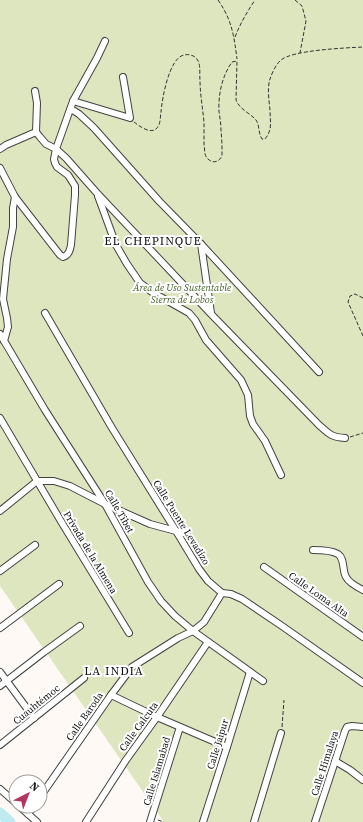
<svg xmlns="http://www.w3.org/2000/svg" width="363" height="822" font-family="'Source Serif 4',serif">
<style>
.green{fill:#dee6c0}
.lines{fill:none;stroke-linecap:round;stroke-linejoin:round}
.river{stroke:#beebf0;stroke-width:11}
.street-casing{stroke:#434343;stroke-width:8}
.path{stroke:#323232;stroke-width:1;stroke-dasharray:4 2;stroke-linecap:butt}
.street{stroke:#fff;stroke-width:6}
.labels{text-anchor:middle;stroke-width:4;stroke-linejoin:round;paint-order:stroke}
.park-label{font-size:10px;font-style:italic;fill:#436226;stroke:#fff}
.street-label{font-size:10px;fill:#101010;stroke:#fff}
.quarter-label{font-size:12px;letter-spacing:1px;fill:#101010;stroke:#fff}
</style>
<rect width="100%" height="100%" fill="#fef9f4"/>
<path class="green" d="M0,0H363V822H164L0,586Z"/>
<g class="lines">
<path class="river" d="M0,813L10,822"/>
<defs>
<g id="street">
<path d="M35,91L37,103L36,132L40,137L46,144L56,149L66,158L96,192L211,314L319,425C329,434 331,437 345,438"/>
<path d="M73,101L130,118L123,77"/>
<path d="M71,109L79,114L94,128L159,201L201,244L319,372"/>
<path d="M0,149L6,145L36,132"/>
<path d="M0,168L15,197L60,255L63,257C69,255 70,250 71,245L75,195V186L68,175L57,167L55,163L54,159L56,149L73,101L97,58L105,41"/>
<path d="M98,196L116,245L127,264L140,283L152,292L189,313L195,320L206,340L241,380L248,395L250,416L253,424L265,441L281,475"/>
<path d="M201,244L211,313"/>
<path d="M45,313L112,428L176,531L199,569L208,581L222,593L231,594L242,599L282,626L363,683"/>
<path d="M0,334L45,410L105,504L148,582L161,601L175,616L193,631L263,681"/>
<path d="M4,341L8,327L7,318L3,299L7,259L13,227V208L15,197"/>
<path d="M0,418L62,523L129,633"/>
<path d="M37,481H54L70,486L105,504L150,524L187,534"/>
<path d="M0,511L37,481"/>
<path d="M313,550C321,550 331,550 338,554C345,559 342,570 346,577C349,583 357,587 363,590"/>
<path d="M264,567L363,637"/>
<path d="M0,571L35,545"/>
<path d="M0,628L59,584"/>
<path d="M0,672L34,718"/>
<path d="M0,686L44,652L80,626"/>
<path d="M111,695L157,717L227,747"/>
<path d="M0,745L84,678"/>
<path d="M335,761L350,770L363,780"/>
<path d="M0,789L16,803"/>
<path d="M40,797L111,695L132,667L178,638L193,631L204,622L222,593"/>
<path d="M19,806L37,822"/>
<path d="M28,814L34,806"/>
<path d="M86,822L126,760L157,717L208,642"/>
<path d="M150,822L180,727"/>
<path d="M203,822L227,747L250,672"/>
<path d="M254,822L281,733"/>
<path d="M315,822L345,731L347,727L352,726L363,727"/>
</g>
</defs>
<use href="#street" class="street-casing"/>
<g class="path">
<path d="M218,0C232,20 234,36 237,59"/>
<path d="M295,0L302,6L306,21L300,53"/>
<path d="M235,37C240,24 247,12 255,0"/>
<path d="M134,122C139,126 150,134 156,129C161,125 160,117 161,112C162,99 169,58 184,55C188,54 192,55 195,57C202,63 199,73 200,80C200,95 203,109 204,123C204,130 204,138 204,145C205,150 204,156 208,159C213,164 220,162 222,155C222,147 222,139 221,131C221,124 220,118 219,112C218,95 222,76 232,62L237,61L236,100C239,109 250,113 256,120C260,126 258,133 262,139H265C273,129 270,122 270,110C269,100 267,88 270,79C272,73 276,64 281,60C293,50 345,48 363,47"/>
<path d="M363,298L355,294L350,296L348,302L363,336"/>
<path d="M350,437L363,433"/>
<path d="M282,727L284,700"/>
<path d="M158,820L164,822"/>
</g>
<use href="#street" class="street"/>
</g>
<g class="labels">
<g class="park-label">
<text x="182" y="291">Área de Uso Sustentable<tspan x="182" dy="12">Sierra de Lobos</tspan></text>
</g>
<g class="street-label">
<text transform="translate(120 511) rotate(60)" y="4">Calle Tibet</text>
<text transform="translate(182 522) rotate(58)" y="4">Calle Puente Levadizo</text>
<text transform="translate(91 552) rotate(59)" y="4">Privada de la Almena</text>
<text transform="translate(319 594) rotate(35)" y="4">Calle Loma Alta</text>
<text transform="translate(36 704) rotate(-39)" y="4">Cuauhtémoc</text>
<text transform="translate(84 716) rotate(-55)" y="4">Calle Baroda</text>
<text transform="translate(138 726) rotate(-54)" y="4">Calle Calcuta</text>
<text transform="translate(217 744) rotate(-73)" y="4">Calle Jaipur</text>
<text transform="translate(324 763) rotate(-72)" y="4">Calle Himalaya</text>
<text transform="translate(156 771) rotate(-73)" y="4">Calle Islamabad</text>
</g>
<g class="quarter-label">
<text x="153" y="245">EL CHEPINQUE</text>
<text x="114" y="675">LA INDIA</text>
</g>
</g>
<g transform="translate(28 794) rotate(42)"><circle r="19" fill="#ffffff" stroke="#9f9f9f"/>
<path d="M0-3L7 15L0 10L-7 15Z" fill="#b3365e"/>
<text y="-6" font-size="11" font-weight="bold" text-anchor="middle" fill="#101010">N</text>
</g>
</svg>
